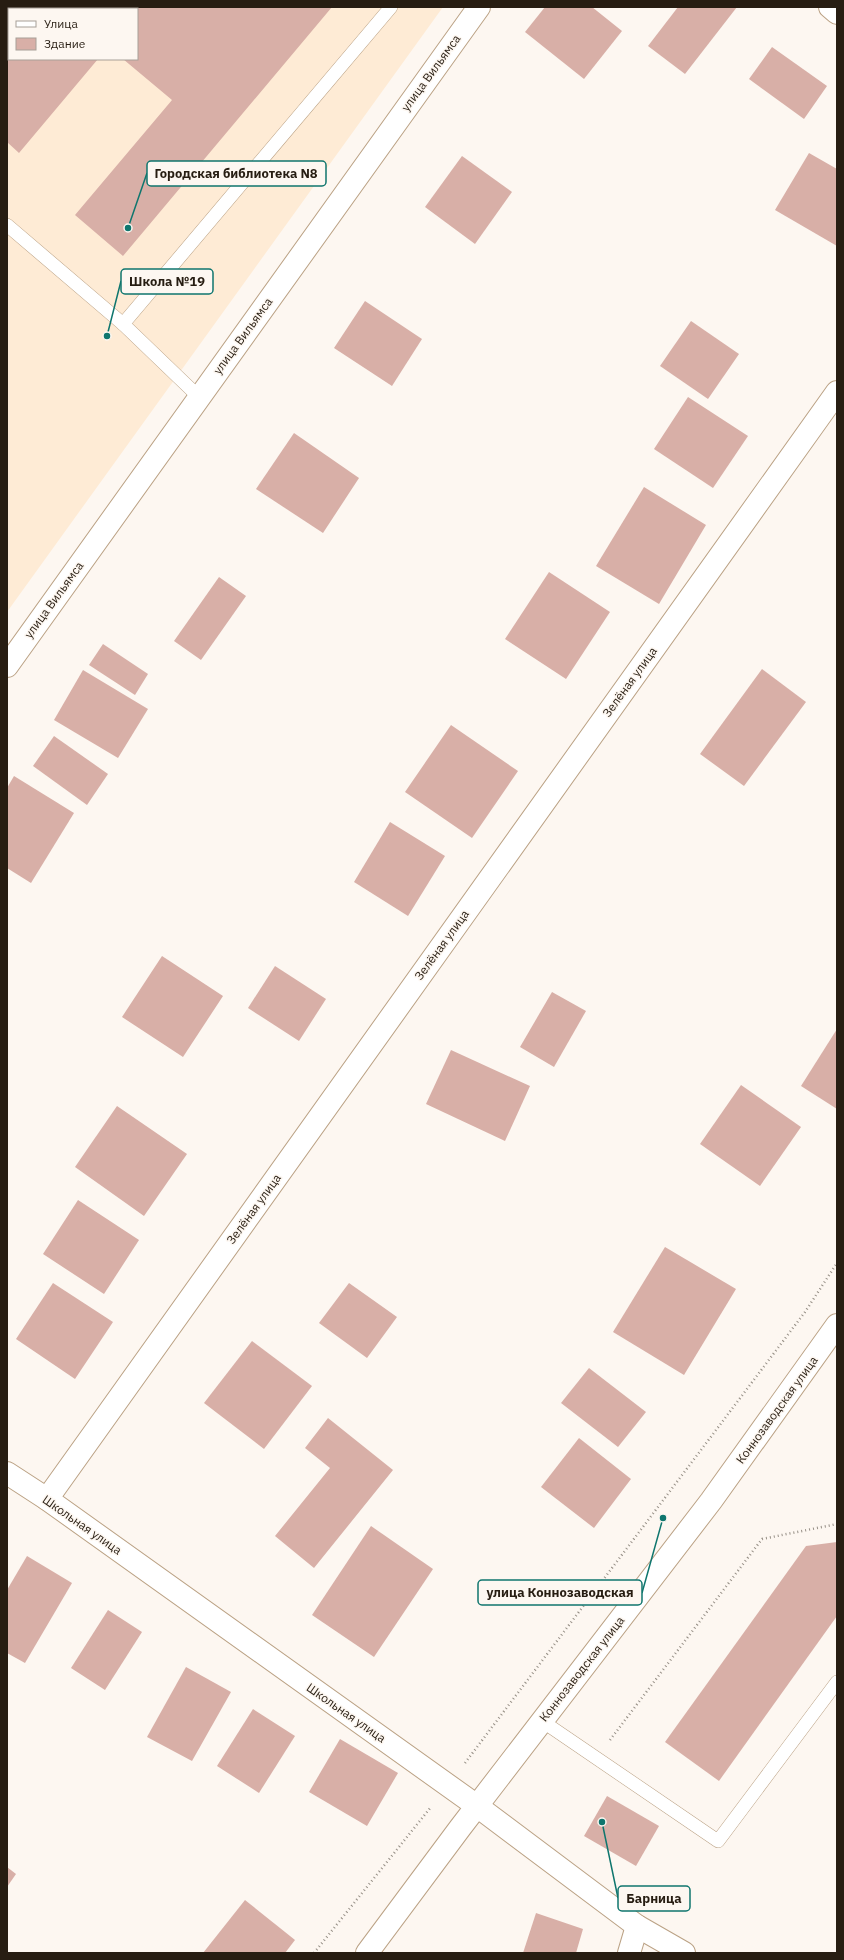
<svg xmlns="http://www.w3.org/2000/svg" width="844" height="1960" font-family="'IBM Plex Sans',sans-serif">
<style>
.built{fill:#feebd5;fill-rule:evenodd}
.building{fill:#d8afa7}
.lines{fill:none;stroke-linecap:round;stroke-linejoin:round}
.service-casing{stroke:#bba285;stroke-width:14}
.minor-casing{stroke:#bba285;stroke-width:24}
.secondary-casing{stroke:#bba285;stroke-width:24}
.path{stroke:#968f86;stroke-width:2.5;stroke-dasharray:1 3;stroke-linecap:butt}
.service{stroke:#fff;stroke-width:13}
.minor{stroke:#fff;stroke-width:22}
.secondary{stroke:#fff;stroke-width:22}
.labels{text-anchor:middle;stroke-width:3;stroke-linejoin:round;paint-order:stroke}
.street-label{font-size:12px;fill:#271d12;stroke:#fdf7f1}
.leader{fill:none;stroke:#0f766e;stroke-width:1.5}
.callout-dot{fill:#0f766e;stroke:#fdf7f1;stroke-width:1.5}
.callout{fill:#fdf7f1;stroke:#0f766e;stroke-width:1.5}
.callout-label{font-size:13px;text-anchor:middle;font-weight:bold;fill:#271d12}
</style>
<rect width="100%" height="100%" fill="#fdf7f1"/>
<path class="built" d="M7,7H443L7,612ZM9,9H137V59H9Z"/>
<g class="building">
<path d="M7,7H332L123,256L75,215L172,100L123,59H137V9H9V59H98L19,153L7,142Z"/>
<path d="M545,7H592L622,31L584,79L525,32Z"/>
<path d="M678,7H737L685,74L648,46Z"/>
<path d="M772,47L827,86L804,119L749,79Z"/>
<path d="M809,153L837,169V246L775,210Z"/>
<path d="M462,156L512,192L475,244L425,207Z"/>
<path d="M365,301L422,339L392,386L334,348Z"/>
<path d="M691,321L739,354L708,399L660,366Z"/>
<path d="M688,397L748,436L713,488L654,449Z"/>
<path d="M294,433L359,478L323,533L256,489Z"/>
<path d="M644,487L706,525L659,604L596,566Z"/>
<path d="M549,572L610,612L566,679L505,639Z"/>
<path d="M219,577L246,596L201,660L174,641Z"/>
<path d="M103,644L148,674L135,695L89,665Z"/>
<path d="M762,669L806,702L744,786L700,754Z"/>
<path d="M83,670L148,709L118,758L54,720Z"/>
<path d="M451,725L518,771L472,838L405,792Z"/>
<path d="M54,736L108,774L87,805L33,766Z"/>
<path d="M14,776L74,813L31,883L7,868V788Z"/>
<path d="M390,822L445,856L408,916L354,882Z"/>
<path d="M162,956L223,996L183,1057L122,1017Z"/>
<path d="M275,966L326,999L299,1041L248,1008Z"/>
<path d="M552,992L586,1011L554,1067L520,1047Z"/>
<path d="M837,1029V1109L801,1086Z"/>
<path d="M451,1050L530,1086L505,1141L426,1104Z"/>
<path d="M741,1085L801,1127L760,1186L700,1144Z"/>
<path d="M117,1106L187,1154L144,1216L75,1167Z"/>
<path d="M78,1200L139,1240L104,1294L43,1254Z"/>
<path d="M665,1247L736,1289L684,1375L613,1332Z"/>
<path d="M53,1283L113,1322L75,1379L16,1339Z"/>
<path d="M349,1283L397,1317L367,1358L319,1323Z"/>
<path d="M252,1341L312,1386L264,1449L204,1403Z"/>
<path d="M589,1368L646,1412L618,1447L561,1403Z"/>
<path d="M328,1418L393,1470L314,1568L275,1536L330,1468L305,1448Z"/>
<path d="M579,1438L631,1479L594,1528L541,1487Z"/>
<path d="M371,1526L433,1569L374,1657L312,1615Z"/>
<path d="M837,1542V1616L719,1781L665,1742L806,1546Z"/>
<path d="M27,1556L72,1583L25,1663L7,1653V1590Z"/>
<path d="M108,1610L142,1632L105,1690L71,1668Z"/>
<path d="M186,1667L231,1692L192,1761L147,1737Z"/>
<path d="M253,1709L295,1736L259,1793L217,1766Z"/>
<path d="M340,1739L398,1773L367,1826L309,1792Z"/>
<path d="M607,1796L659,1826L636,1866L584,1836Z"/>
<path d="M7,1867L16,1874L7,1887Z"/>
<path d="M245,1900L295,1940L285,1953H203Z"/>
<path d="M536,1913L583,1929L576,1953H523Z"/>
</g>
<g class="lines">
<defs>
<g id="service">
<path d="M7,225L123,324"/>
<path d="M199,397L123,324L391,7"/>
<path d="M542,1721L718,1841L837,1682"/>
</g>
<g id="minor">
<path d="M830,7L837,13"/>
<path d="M7,666L479,7"/>
<path d="M7,1473L47,1499L477,1806L637,1926L684,1953"/>
<path d="M47,1499L837,392"/>
<path d="M629,1953L637,1926"/>
</g>
<path id="secondary" d="M367,1953L460,1828L711,1501L837,1325"/>
</defs>
<use href="#service" class="service-casing"/>
<use href="#minor" class="minor-casing"/>
<use href="#secondary" class="secondary-casing"/>
<g class="path">
<path d="M610,1740L762,1539L837,1524"/>
<path d="M465,1763L805,1312L837,1263"/>
<path d="M314,1953L431,1807"/>
</g>
<use href="#service" class="service"/>
<use href="#minor" class="minor"/>
<use href="#secondary" class="secondary"/>
</g>
<g class="labels">
<g class="street-label">
<text transform="translate(431 73) rotate(-54)" y="4">улица Вильямса</text>
<text transform="translate(243 336) rotate(-54)" y="4">улица Вильямса</text>
<text transform="translate(54 600) rotate(-54)" y="4">улица Вильямса</text>
<text transform="translate(630 682) rotate(-54)" y="4">Зелёная улица</text>
<text transform="translate(442 945) rotate(-54)" y="4">Зелёная улица</text>
<text transform="translate(254 1209) rotate(-54)" y="4">Зелёная улица</text>
<text transform="translate(777 1410) rotate(-54)" y="4">Коннозаводская улица</text>
<text transform="translate(82 1525) rotate(35)" y="4">Школьная улица</text>
<text transform="translate(582 1669) rotate(-52)" y="4">Коннозаводская улица</text>
<text transform="translate(346 1713) rotate(35)" y="4">Школьная улица</text>
</g>
</g>
<path class="leader" d="M128 228L147 173M107 336L121 281M663 1518L642 1593M602 1822L618 1898"/>
<g class="callout-dot">
<circle cx="128" cy="228" r="4"/>
<circle cx="107" cy="336" r="4"/>
<circle cx="663" cy="1518" r="4"/>
<circle cx="602" cy="1822" r="4"/>
</g>
<g class="callout">
<rect x="147" y="161" width="179" height="25" rx="4"/>
<rect x="121" y="269" width="92" height="25" rx="4"/>
<rect x="478" y="1580" width="164" height="25" rx="4"/>
<rect x="618" y="1886" width="72" height="25" rx="4"/>
</g>
<g class="callout-label">
<text x="236" y="178">Городская библиотека N8</text>
<text x="167" y="286">Школа №19</text>
<text x="560" y="1597">улица Коннозаводская</text>
<text x="654" y="1903">Барница</text>
</g>
<rect width="844" height="1960" fill="none" stroke="#271d12" stroke-width="16"/>
<rect x="8" y="8" width="130" height="52" fill="#fdf7f1" stroke="#a7a098"/>
<rect x="16" y="21" width="20" height="6" fill="#ffffff" stroke="#a7a098"/>
<text x="44" y="28" font-size="12" fill="#271d12">Улица</text>
<rect x="16" y="38" width="20" height="12" fill="#d8afa7" stroke="#a7a098"/>
<text x="44" y="48" font-size="12" fill="#271d12">Здание</text>
</svg>
